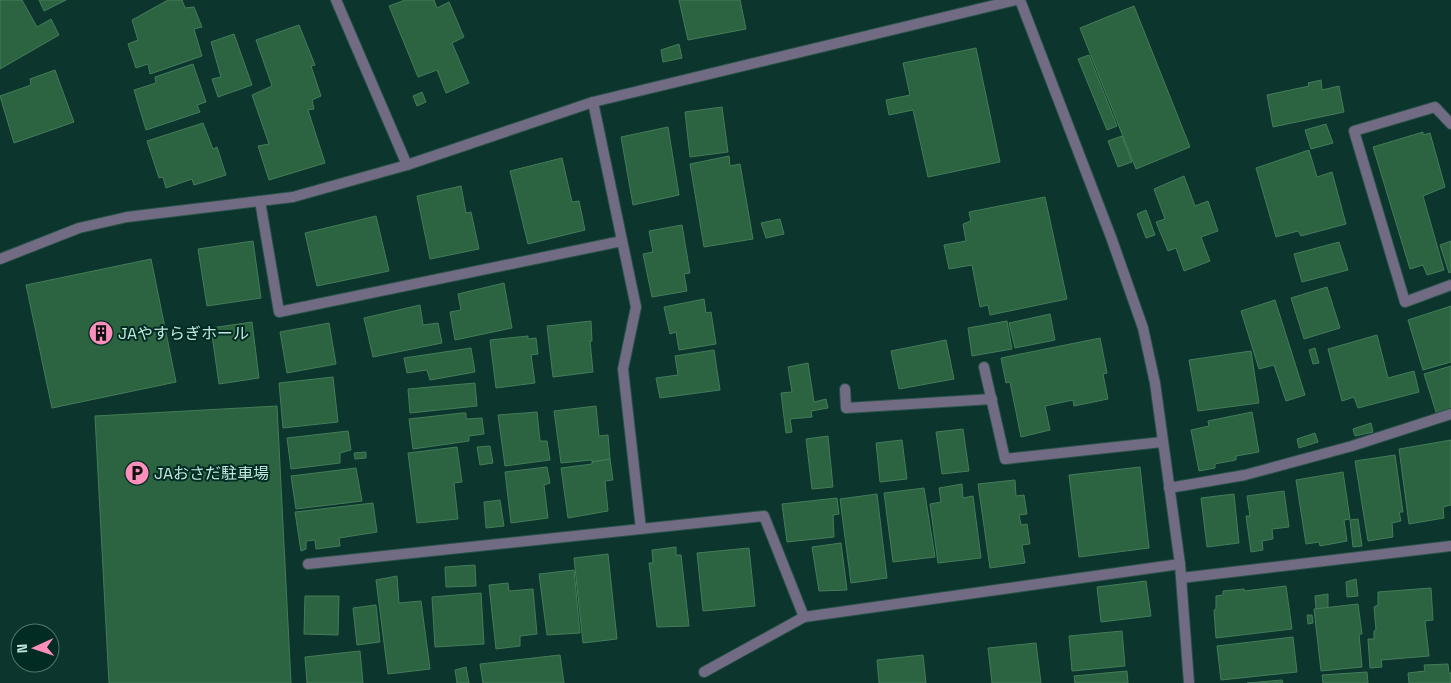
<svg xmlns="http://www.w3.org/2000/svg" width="1451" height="683" font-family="'Space Grotesk','Noto Sans JP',sans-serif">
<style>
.building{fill:#2c6442;stroke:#447c59}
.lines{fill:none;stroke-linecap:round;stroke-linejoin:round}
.lane-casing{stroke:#295249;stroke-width:12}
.street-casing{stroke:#295249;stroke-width:12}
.lane{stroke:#716c84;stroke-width:10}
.street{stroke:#716c84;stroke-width:10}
.labels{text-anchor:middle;stroke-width:4;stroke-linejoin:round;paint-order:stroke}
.poi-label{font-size:16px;fill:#c3e7dc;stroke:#012c23;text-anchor:start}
</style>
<rect width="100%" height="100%" fill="#0c362d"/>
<g class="building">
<path d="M0,0H22L37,27L51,19L59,35L0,69Z"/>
<path d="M39,0H66L44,11Z"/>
<path d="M168,0H182L185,8L194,7L202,27L194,29L202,56L150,74L148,64L136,68L128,44L138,40L132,20Z"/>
<path d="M405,0H434L437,8L449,2L464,37L452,43L469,83L446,93L437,70L418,77L389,6Z"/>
<path d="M679,0H740L746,29L688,40Z"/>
<path d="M1134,6L1190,147L1136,169L1080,28Z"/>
<path d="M299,25L315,65L311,66L321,96L312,100L314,109L308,110L325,163L269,180L258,146L269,144L252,95L272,86L256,40Z"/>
<path d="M234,34L252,85L218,97L212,79L221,77L211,42Z"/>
<path d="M679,44L682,58L663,62L661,50Z"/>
<path d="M976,48L1000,162L928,177L913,110L889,115L886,100L910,95L903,63Z"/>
<path d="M1089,55L1117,126L1107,130L1078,59Z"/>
<path d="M193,64L206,102L197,105L200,112L146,130L134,90L156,83L155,77Z"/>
<path d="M55,70L74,122L14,143L0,96L31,85L30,79Z"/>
<path d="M1321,80L1322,90L1339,86L1344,112L1273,127L1267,95L1309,86L1308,83Z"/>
<path d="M422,92L426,102L417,106L413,96Z"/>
<path d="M722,107L728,152L690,157L685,112Z"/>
<path d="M203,123L213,149L217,147L226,175L194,185L192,179L166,188L163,177L159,178L147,141Z"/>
<path d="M1326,124L1333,143L1311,149L1305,130Z"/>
<path d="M668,127L679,195L633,205L621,137Z"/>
<path d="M1423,132V135L1430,133L1445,187L1423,196L1444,270L1427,275L1423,265L1410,269L1373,147Z"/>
<path d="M1122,136L1132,162L1118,167L1108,141Z"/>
<path d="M1309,150L1317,177L1332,172L1346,224L1301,236L1298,231L1276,237L1256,168Z"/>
<path d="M729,156L730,166L740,164L753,239L704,247L690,164Z"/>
<path d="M562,158L572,202L579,201L585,230L528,244L510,171Z"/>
<path d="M1184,176L1195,206L1208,201L1218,231L1201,237L1210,261L1184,271L1176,248L1168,251L1156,222L1165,219L1154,189Z"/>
<path d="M461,186L466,213L471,212L479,249L430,259L417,196Z"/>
<path d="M1045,197L1067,299L990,315L988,305L980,307L972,265L949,269L944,245L966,241L963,224L971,221L969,212Z"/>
<path d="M1146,210L1155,235L1146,238L1137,214Z"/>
<path d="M376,216L389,271L317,286L305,233Z"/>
<path d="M780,219L784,234L766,238L761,223Z"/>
<path d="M682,225L690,273L684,274L687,291L652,297L643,254L653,252L649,231Z"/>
<path d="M253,241L261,298L207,306L198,249Z"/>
<path d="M1451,241V272L1449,273L1440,245Z"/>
<path d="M1339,242L1348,270L1302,282L1294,254Z"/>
<path d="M151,259L176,382L52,408L26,285Z"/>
<path d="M504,283L512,328L455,340L450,312L461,310L458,294Z"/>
<path d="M1327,287L1340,328L1304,339L1291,298Z"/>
<path d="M704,299L706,313L711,312L716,344L679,350L676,332L670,334L664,307Z"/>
<path d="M1275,300L1305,395L1286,401L1274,365L1259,369L1241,311Z"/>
<path d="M420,305L423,325L438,323L442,343L373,357L364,318Z"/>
<path d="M1451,306V362L1423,370L1408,320Z"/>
<path d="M1050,314L1055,340L1015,348L1009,323Z"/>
<path d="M591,321L592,341H590L593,372L553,377L547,326Z"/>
<path d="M1007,321L1012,349L972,356L968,328Z"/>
<path d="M252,322L259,378L219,384L211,328Z"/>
<path d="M329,323L336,364L287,373L280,332Z"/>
<path d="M1377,335L1388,378L1414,371L1419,392L1358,408L1354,397L1342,401L1328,349Z"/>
<path d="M528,336V339L536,338L538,354L531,355L535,383L496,388L490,340Z"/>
<path d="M1100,338L1107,373L1103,374L1108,399L1074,406L1073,400L1045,406L1050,430L1021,437L1010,382L1006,383L1001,358Z"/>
<path d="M946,340L954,379L899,389L891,351Z"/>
<path d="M471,348L475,372L430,380L427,370L407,373L404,358Z"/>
<path d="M1315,348L1319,363L1313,364L1309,350Z"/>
<path d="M714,350L720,390L660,398L656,378L678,375L675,356Z"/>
<path d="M1251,351L1259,403L1198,411L1189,360Z"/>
<path d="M808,363L814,402L826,399L828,408L811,411L812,417L790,419L792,432L786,433L781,393L792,392L788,367Z"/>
<path d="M1451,366V411L1437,415L1424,374Z"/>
<path d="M333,377L338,422L283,428L279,383Z"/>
<path d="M475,383L477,406L410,413L408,389Z"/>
<path d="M277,406L291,683H109L95,416Z"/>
<path d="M596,406L599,436L608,435L610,459L592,462V460L561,463L554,411Z"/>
<path d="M537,412L540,441H547L550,460L505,466L498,415Z"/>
<path d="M1252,412L1259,452L1236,456V460L1215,464V468L1199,471L1191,430L1209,426L1208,421Z"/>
<path d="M462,413H466V419L482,418L484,434L469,436V441L413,449L409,419Z"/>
<path d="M1371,423L1373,432L1355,436L1353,429Z"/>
<path d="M963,429L969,471L942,474L936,432Z"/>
<path d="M348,431L351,450L340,453V463L291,469L287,438Z"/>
<path d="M1315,433L1318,442L1299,448L1297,439Z"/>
<path d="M828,436L833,487L812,489L806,439Z"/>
<path d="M902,440L907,479L880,482L876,443Z"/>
<path d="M1451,440V505L1443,507L1444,518L1409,524L1399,449Z"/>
<path d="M490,446L493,463L480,465L477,447Z"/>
<path d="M457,447L462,482L454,483L458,519L417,523L408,453Z"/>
<path d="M366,452V458L355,459L354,453Z"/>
<path d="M1395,455L1403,512H1399L1401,521L1392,523L1393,537L1368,541L1355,461Z"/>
<path d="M610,459L613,480L605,481L608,511L568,518L561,468L592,464V462Z"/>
<path d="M547,467L550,483L544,485L548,518L511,523L505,472Z"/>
<path d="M1140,467L1149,548L1079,557L1069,475Z"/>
<path d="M356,468L362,501L296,509L291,476Z"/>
<path d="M1343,472L1350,519L1344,520L1347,541L1320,546L1319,542L1306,544L1296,480Z"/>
<path d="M1015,480L1016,496L1024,495L1027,514L1019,515L1021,525L1027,524L1030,544L1022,545L1025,563L990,568L978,484Z"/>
<path d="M962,484L963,498L973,496L981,558L938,563L930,504L941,502L939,488Z"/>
<path d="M924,488L935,557L893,562L884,493Z"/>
<path d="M1284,491L1289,527L1272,529L1273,539L1262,541L1263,550L1251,552L1246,516H1250L1247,496Z"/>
<path d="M877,494L887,578L851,583L840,499Z"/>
<path d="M1234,494L1239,543L1207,547L1201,498Z"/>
<path d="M837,498L839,514L833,515L834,537L787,542L782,504Z"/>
<path d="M500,500L504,526L486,528L484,502Z"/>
<path d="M373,503L377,532L339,538L340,546L316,549L315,540L306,541V549L301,551L295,512Z"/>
<path d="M1358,519L1362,546L1353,547L1350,520Z"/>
<path d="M841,543L847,590L819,591L812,547Z"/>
<path d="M676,547V555H681L689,626L657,627L649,563H653L652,550Z"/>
<path d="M749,548L755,606L703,611L697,553Z"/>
<path d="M608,554L617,639L583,643L574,558Z"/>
<path d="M475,565L476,586L446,587L445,567Z"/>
<path d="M574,570L580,633L547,635L539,574Z"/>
<path d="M397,576L399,603L421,601L430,669L388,674L376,580Z"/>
<path d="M1356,579L1358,596L1347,597L1346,582Z"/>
<path d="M1146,581L1151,616L1101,622L1097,587Z"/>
<path d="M508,583L509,591L533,589L537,634L520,636V646L496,649L489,585Z"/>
<path d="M1286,586L1292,629L1216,638L1214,610L1216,609V596L1223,595V591L1244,589V591Z"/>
<path d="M1431,588L1433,620L1425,621L1429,656L1381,660L1382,667L1370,668L1368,639H1374V631L1376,630L1374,607L1378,605V592Z"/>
<path d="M481,593L484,644L435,647L432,597Z"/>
<path d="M1328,594V608L1316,609L1315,596Z"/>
<path d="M305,596H339L338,635L304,634Z"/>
<path d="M1358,604L1362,634H1359L1362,667L1321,671L1314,609Z"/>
<path d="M376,605L380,642L357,645L353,608Z"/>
<path d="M1307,615H1312L1313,623L1308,624Z"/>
<path d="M1122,631L1125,666L1072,671L1069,636Z"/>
<path d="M1293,637L1297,672L1221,680L1217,646Z"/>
<path d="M1036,643L1041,683H992L988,648Z"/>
<path d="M360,651L363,683H307L305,657Z"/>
<path d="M560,655L564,683H483L480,664Z"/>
<path d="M923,655L926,683H879L877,660Z"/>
<path d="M1448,664L1449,673H1451V683H1409L1408,673L1425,671L1424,665Z"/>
<path d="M466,667L469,683H457L455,670Z"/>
<path d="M1127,671L1128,683H1075L1074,676Z"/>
<path d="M1367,672L1368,683H1323L1322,675Z"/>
<path d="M1282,680L1283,683H1247Z"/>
</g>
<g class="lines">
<defs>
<g id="lane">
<path d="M984,367L1005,459L1162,442"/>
<path d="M845,389L846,408L992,399"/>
<path d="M1169,488L1245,475L1352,446L1451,414"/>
</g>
<g id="street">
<path d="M336,0L407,165"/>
<path d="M1020,0L1111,237L1143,328L1155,383L1180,564L1189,683"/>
<path d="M593,102L636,307L623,369L641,529"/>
<path d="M1451,124L1435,107L1354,131L1405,302L1451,285"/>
<path d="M260,201L279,312L622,241"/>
<path d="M0,259L79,228L127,217L293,197L407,165L593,102L1016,0"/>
<path d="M308,564L764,516L804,617"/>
<path d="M1181,578L1451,546"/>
<path d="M704,672L804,617L1180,564"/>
</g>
</defs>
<use href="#lane" class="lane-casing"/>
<use href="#street" class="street-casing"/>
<use href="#lane" class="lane"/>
<use href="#street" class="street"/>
</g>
<defs>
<symbol id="building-disc" viewBox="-11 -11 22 22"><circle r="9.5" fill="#fe8ebc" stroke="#012c23"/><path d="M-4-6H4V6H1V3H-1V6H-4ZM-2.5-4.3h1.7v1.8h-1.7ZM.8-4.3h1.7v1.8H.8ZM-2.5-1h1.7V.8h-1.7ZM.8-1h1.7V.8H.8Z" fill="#111"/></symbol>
<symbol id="parking-disc" viewBox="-11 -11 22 22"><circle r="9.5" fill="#fe8ebc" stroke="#012c23"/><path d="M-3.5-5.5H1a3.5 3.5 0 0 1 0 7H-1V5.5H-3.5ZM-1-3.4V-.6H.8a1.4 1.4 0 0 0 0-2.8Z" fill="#111"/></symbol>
</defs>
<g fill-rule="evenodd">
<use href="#building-disc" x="87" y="319" width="28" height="28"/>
<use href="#parking-disc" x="123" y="459" width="28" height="28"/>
</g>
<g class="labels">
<g class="poi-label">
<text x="118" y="339">JAやすらぎホール</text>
<text x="154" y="479">JAおさだ駐車場</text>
</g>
</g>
<g transform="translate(35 648) rotate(267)"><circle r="24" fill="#012c23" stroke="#4f776d"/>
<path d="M0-4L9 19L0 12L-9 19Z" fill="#fe8ebc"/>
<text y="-8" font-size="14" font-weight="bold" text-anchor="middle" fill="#c3e7dc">N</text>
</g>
</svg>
